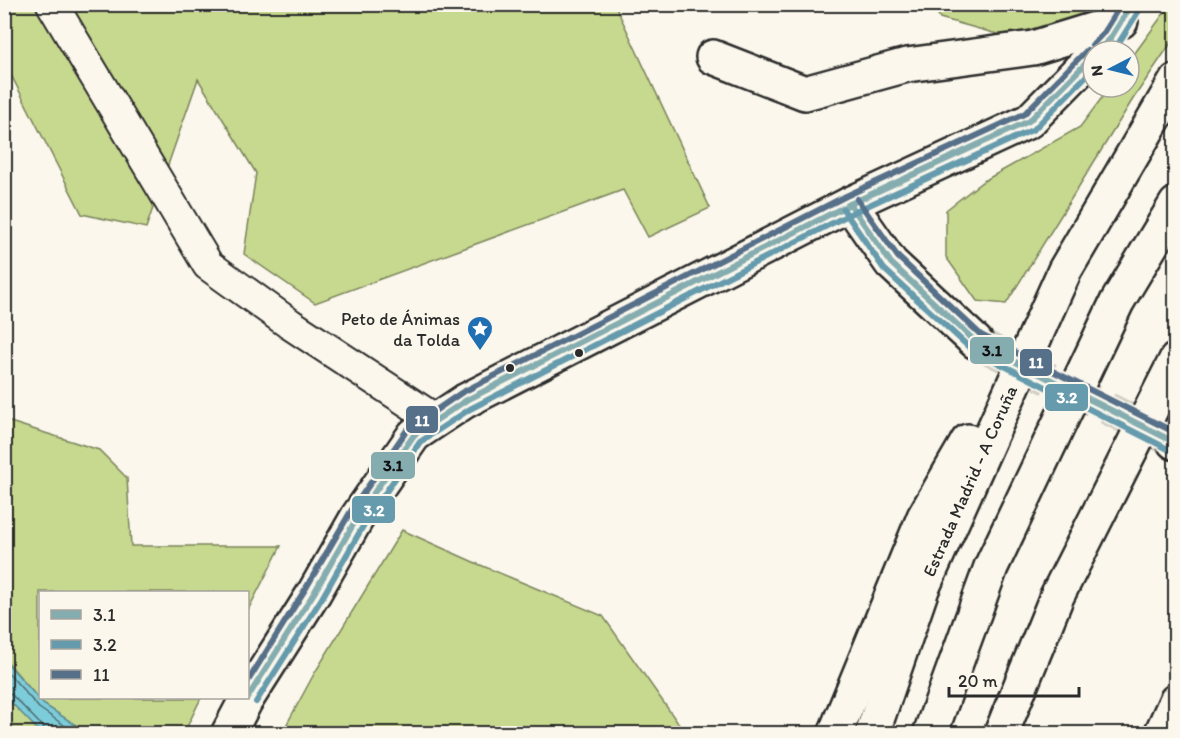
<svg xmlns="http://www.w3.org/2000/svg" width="1180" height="738" font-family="Itim,sans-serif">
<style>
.green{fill:#c7d98e;stroke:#79825c;stroke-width:1.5}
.water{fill:#7dccda;stroke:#5c8c94;stroke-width:1.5}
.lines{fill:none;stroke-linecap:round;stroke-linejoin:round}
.shore{stroke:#4c6b71;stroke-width:1.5}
.minor-tunnel{stroke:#d1cec5;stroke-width:33;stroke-dasharray:33 16;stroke-linecap:butt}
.pedestrian-casing{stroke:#2b2b2b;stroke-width:34}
.minor-casing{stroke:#2b2b2b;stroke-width:38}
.trunk-casing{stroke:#2b2b2b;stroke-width:38}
.pedestrian{stroke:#fbf7ec;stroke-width:30}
.minor{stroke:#fbf7ec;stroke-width:33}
.trunk{stroke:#fbf7ec;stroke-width:33}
.bus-1-casing{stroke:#fbf7ec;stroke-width:10}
.bus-2-casing{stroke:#fbf7ec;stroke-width:10}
.bus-3-casing{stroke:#fbf7ec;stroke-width:10}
.bus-1{stroke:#85adb0;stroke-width:6}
.bus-2{stroke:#659bad;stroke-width:6}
.bus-3{stroke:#57708a;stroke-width:6}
.bus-dot{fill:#2b2b2b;stroke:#fbf7ec;stroke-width:2}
.labels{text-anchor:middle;stroke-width:5;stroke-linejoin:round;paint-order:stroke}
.poi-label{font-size:18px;fill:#2b2b2b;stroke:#fbf7ec;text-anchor:end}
.street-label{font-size:18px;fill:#2b2b2b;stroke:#fbf7ec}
.line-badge{stroke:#fbf7ec;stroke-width:2}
.badge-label{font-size:16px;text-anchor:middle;font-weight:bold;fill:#fff}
.pale-badge-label{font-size:16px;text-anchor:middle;font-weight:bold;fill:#111}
</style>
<rect width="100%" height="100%" fill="#fbf7ec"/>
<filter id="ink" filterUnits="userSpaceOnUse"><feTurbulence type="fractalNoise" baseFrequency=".0167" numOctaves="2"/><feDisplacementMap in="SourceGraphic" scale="12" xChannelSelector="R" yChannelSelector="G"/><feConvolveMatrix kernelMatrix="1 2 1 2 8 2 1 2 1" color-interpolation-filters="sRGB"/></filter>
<g filter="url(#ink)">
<g class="green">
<path d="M5,5H615L710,208L648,237L623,190L315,303L244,254L256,173L198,79L146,228L82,214L5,63Z"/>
<path d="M933,5H1113L1082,50L1072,55L940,18Z"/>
<path d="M1170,5H1175V37L1133,99L1006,304L977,301L946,257V210L982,182L1080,127L1110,87H1129V61Z"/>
<path d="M4,420L99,450L127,478L131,546H281L248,610V592H40V698H201L184,733H88L43,704L5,659Z"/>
<path d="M402,530L478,564L603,616L685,733H282L314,674Z"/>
<path d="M5,696L41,733H5Z"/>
</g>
<path class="water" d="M4,659L43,704L88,733H41L5,696Z"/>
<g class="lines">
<g class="shore">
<path d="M4,668L39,708L77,734"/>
<path d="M4,692L11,694L43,727L45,734"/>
</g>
<path class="minor-tunnel" d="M976,342L1174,442"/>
<defs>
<path id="pedestrian" d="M52,4L208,265L290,324L436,420"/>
<g id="minor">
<path d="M713,57L805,93L907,65L1033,48L1121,21"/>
<path d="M850,204L891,263L976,342"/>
<path d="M1174,442L1176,443"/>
<path d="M248,697L314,593L358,516L414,435L465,401L850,204L1029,121L1093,56"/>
<path d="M228,734L247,698"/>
<path d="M1001,734L1057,596L1176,360"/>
<path d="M1161,734L1176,701"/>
</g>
<g id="trunk">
<path d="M835,734L924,517L968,441"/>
<path d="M872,734L922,589L1065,270L1176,81"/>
<path d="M930,734L991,567L1117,302L1176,204"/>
</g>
</defs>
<use href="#pedestrian" class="pedestrian-casing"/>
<use href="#minor" class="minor-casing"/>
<use href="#trunk" class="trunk-casing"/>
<use href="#pedestrian" class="pedestrian"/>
<use href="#minor" class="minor"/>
<use href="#trunk" class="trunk"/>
<defs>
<g id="bus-1">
<path d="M1098,51L1110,39L1132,4"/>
<path d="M850,204L891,263L976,342L1176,443"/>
<path d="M248,697L314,593L358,516L414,435L465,401L850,204L1029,121L1093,56"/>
</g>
<g id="bus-2">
<path d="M1111,51L1118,44L1140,9"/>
<path d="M843,209L884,269L971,349L1172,451"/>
<path d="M256,702L322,598L366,521L420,442L470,409L854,212L1034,129L1093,69"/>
</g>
<g id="bus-3">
<path d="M1092,45L1103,33L1121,4"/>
<path d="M857,199L898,257L981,335L1176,433"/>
<path d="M248,681L306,588L351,511L407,430L461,393L846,196L1024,114L1087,50"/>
</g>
</defs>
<use href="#bus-1" class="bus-1-casing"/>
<use href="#bus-2" class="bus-2-casing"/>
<use href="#bus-3" class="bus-3-casing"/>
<use href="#bus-1" class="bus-1"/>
<use href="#bus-2" class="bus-2"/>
<use href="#bus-3" class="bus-3"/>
</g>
</g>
<defs>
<symbol id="sight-pin" viewBox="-11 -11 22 30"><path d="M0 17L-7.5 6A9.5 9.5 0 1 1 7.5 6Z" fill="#1f6fb2" stroke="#fbf7ec"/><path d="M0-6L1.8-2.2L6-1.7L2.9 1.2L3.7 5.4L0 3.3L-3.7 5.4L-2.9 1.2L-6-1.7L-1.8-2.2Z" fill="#fff"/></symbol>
</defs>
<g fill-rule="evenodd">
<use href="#sight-pin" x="465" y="314" width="30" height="40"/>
</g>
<g class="bus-dot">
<circle cx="579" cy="353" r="5"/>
<circle cx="510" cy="368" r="5"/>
</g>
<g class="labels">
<g class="poi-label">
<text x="460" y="325">Peto de Ánimas<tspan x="460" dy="21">da Tolda</tspan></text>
</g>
<g class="street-label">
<text transform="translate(970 481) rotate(-66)" y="6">Estrada Madrid - A Coruña</text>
</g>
</g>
<g class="line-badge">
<rect x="969" y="336" width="46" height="29" rx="6" fill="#85adb0"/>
<rect x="1019" y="348" width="34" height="29" rx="6" fill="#57708a"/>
<rect x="1044" y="383" width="45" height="29" rx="6" fill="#659bad"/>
<rect x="405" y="405" width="34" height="29" rx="6" fill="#57708a"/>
<rect x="370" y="451" width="46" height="29" rx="6" fill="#85adb0"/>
<rect x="351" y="495" width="45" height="29" rx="6" fill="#659bad"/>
</g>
<g class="badge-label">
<text x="1036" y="368">11</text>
<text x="1067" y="403">3.2</text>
<text x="422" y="426">11</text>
<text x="374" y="516">3.2</text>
</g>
<g class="pale-badge-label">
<text x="992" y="356">3.1</text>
<text x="393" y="471">3.1</text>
</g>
<rect width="1180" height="738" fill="none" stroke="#fbf7ec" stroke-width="24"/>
<rect x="12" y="12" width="1156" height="714" fill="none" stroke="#2b2b2b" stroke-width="2" filter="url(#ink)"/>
<rect x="39" y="591" width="210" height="108" fill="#fbf7ec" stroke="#a8a59f" stroke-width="1.5"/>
<rect x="51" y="610" width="30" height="9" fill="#85adb0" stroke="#a8a59f" stroke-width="1.5"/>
<text x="93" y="621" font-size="18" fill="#2b2b2b">3.1</text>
<rect x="51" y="640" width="30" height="9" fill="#659bad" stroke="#a8a59f" stroke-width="1.5"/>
<text x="93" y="651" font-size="18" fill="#2b2b2b">3.2</text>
<rect x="51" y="670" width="30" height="9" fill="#57708a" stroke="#a8a59f" stroke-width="1.5"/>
<text x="93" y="681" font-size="18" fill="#2b2b2b">11</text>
<g transform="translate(1111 69) rotate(263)"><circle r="28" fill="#fbf7ec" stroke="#a8a59f" stroke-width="1.5"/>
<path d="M0-4.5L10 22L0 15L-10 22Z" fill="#1f6fb2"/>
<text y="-9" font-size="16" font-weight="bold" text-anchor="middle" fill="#2b2b2b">N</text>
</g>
<path d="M949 687v9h130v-9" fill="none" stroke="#2b2b2b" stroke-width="3"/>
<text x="958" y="687" font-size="18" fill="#2b2b2b" stroke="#fbf7ec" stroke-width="4.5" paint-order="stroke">20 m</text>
</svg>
